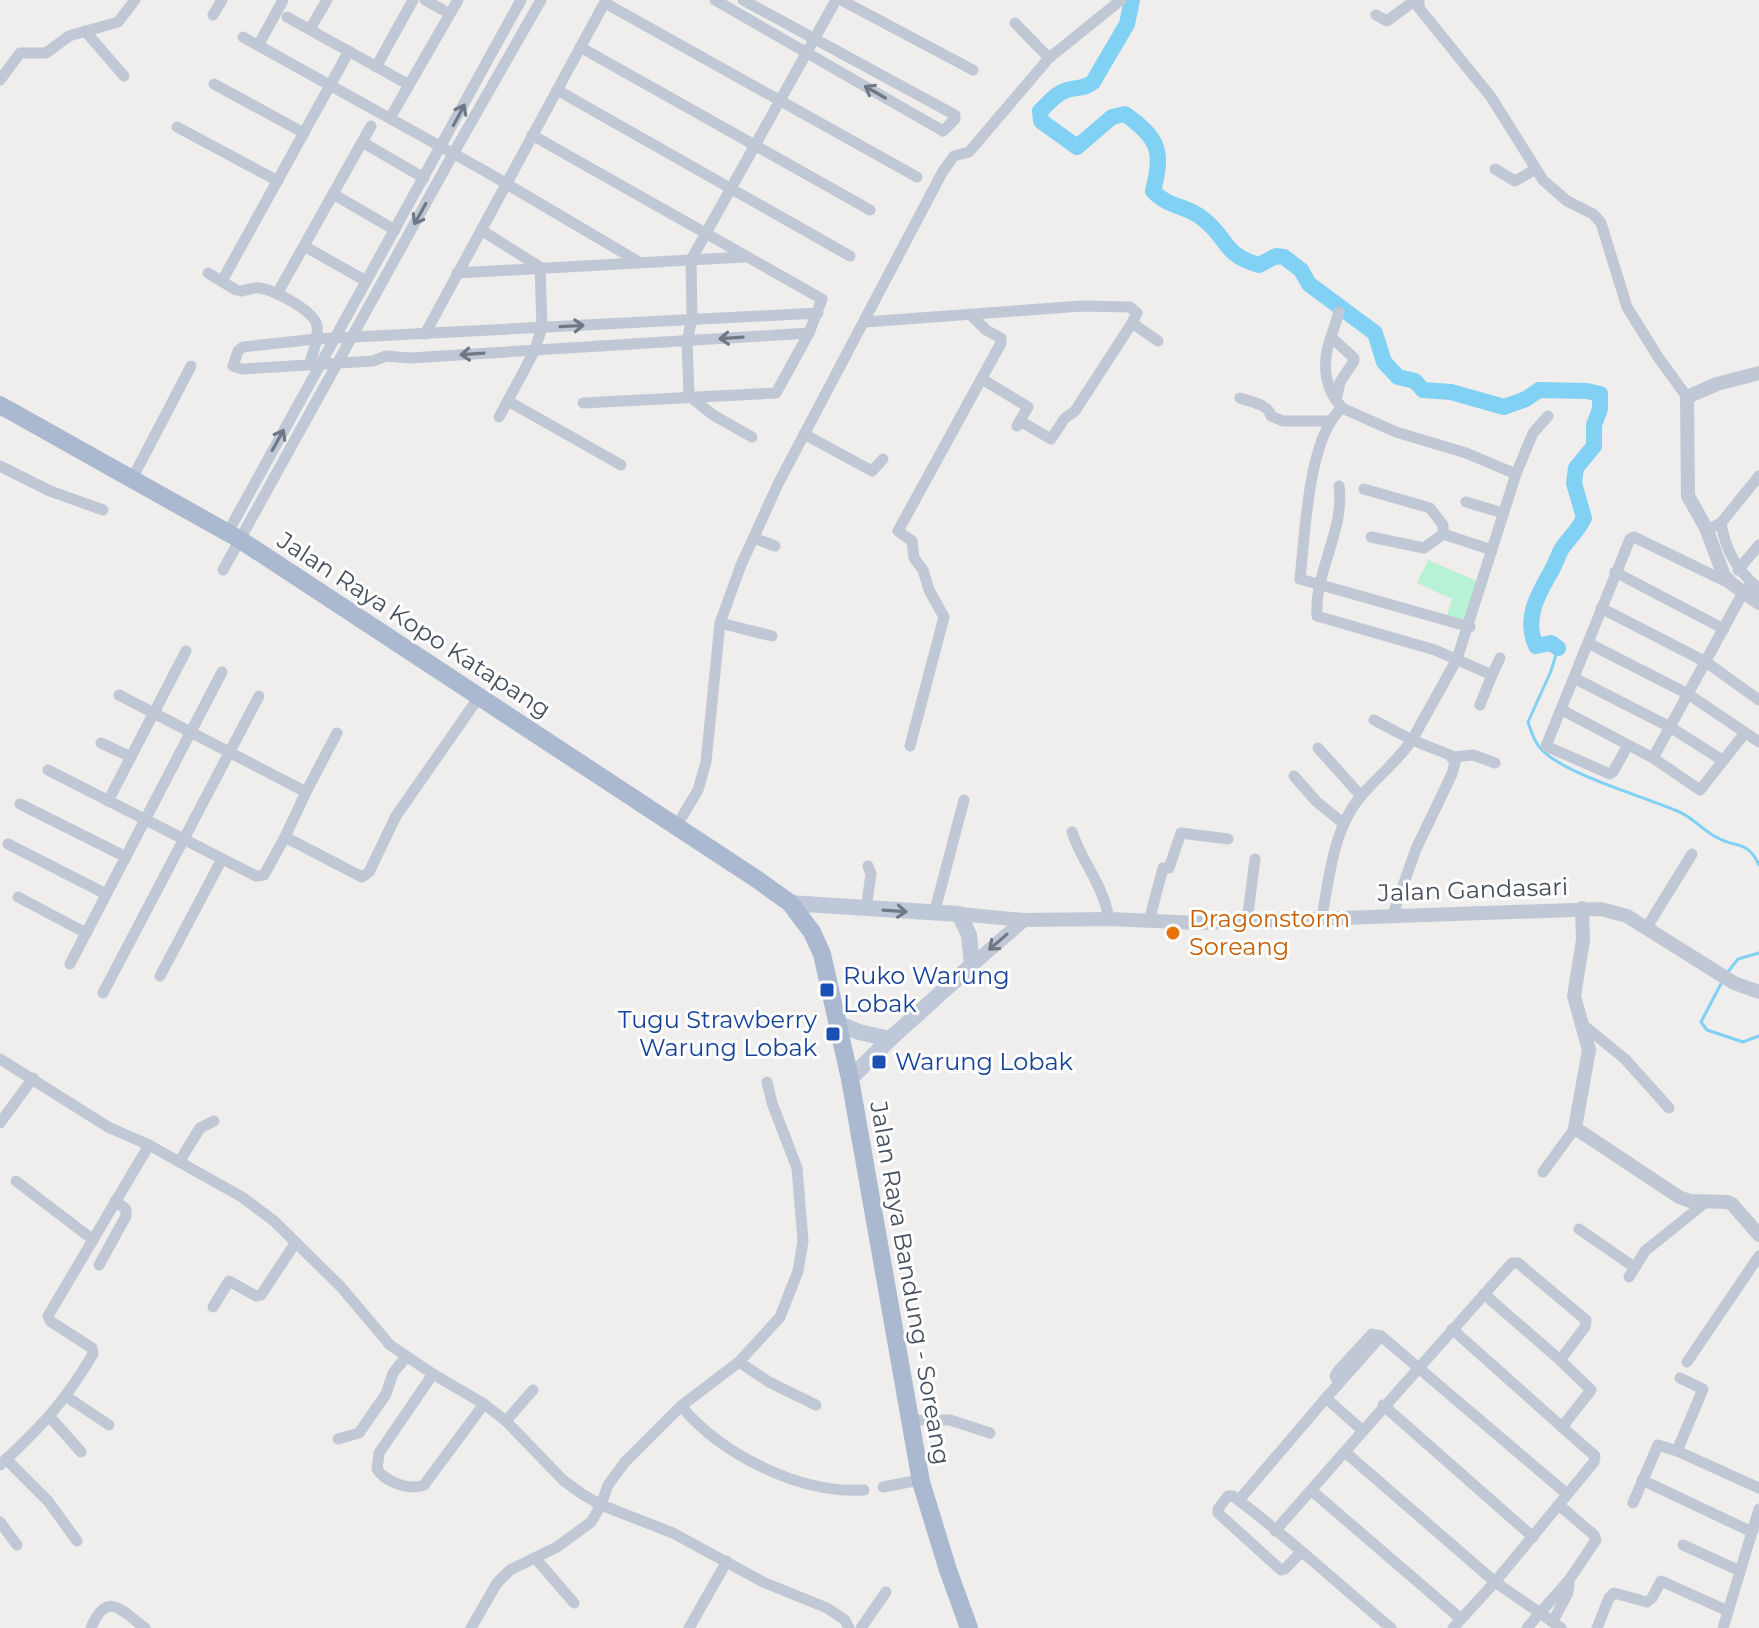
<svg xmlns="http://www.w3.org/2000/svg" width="1759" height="1628" font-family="Montserrat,sans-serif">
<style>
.green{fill:#b6f2d3}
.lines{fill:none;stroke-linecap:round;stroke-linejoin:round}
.stream{stroke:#80d1f3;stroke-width:3}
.river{stroke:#80d1f3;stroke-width:16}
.minor{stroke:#bfc8d4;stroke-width:11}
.tertiary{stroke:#bfc8d4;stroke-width:14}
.secondary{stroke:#bec8d8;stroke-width:16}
.primary{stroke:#aab9cf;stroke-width:18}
.oneway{stroke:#6f7986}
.oneway2{stroke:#6f7987}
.food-dot{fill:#e8710a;stroke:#fff;stroke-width:3}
.transit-dot{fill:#1a4fb4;stroke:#fff;stroke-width:3}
.labels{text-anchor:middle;stroke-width:6;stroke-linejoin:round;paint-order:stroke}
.street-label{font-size:24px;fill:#444e5c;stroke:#fff}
.food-label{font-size:24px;fill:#c56008;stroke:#fff;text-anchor:start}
.transit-label{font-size:24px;fill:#164399;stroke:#fff;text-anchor:start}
</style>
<rect width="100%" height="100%" fill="#f0eded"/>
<path class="green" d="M1428,560L1479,582L1463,622L1446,620L1452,599L1417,583Z"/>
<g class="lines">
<g class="stream">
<path d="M1558,648L1551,671L1528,722C1531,731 1534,742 1541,749C1564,774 1642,796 1675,810C1692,816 1701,829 1716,837C1736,849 1747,839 1759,865"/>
<path d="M1727,973L1738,959L1759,953"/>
<path d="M1723,980L1701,1022L1707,1030L1743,1042L1759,1036"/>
</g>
<path class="river" d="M1132,0L1127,24L1093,82C1084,89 1078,87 1067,90C1056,93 1049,103 1040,111L1041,121L1077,147L1112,117L1125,114C1158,138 1164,150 1153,191C1170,209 1185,204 1202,218C1228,237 1222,255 1259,265L1276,256L1284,257L1301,270L1309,284L1375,333L1384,362L1398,377L1415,381L1423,390L1451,392L1504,407L1526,399L1539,390L1587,391L1600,394V409L1594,425V446L1576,468L1574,483L1584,518C1578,531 1568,539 1561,550C1558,556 1556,562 1553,568C1539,593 1523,617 1536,646L1551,643L1558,648"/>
<g class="minor">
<path d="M425,0L443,10"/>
<path d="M715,0L943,131L955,119V115L743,0"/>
<path d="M841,0L973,70"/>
<path d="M1419,0V8L1491,97L1543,180L1567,201L1593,214L1601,223L1627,307L1658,357L1687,397"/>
<path d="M605,3L917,177"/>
<path d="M213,15L222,0"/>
<path d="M1376,15L1387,21L1410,4H1418"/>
<path d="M287,17L404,82"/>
<path d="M1015,23L1049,58"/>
<path d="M310,29L327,0"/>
<path d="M85,31L124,76"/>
<path d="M243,37L483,170L639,262"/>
<path d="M259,44L283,0"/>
<path d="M580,47L870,210"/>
<path d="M376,67L413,0"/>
<path d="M0,80L20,53H46L69,36L118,22L135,0"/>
<path d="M214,84L304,133"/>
<path d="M557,90L850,256"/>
<path d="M390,118L458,0"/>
<path d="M177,127L278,181"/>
<path d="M532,135L822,299L809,333L776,393L583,403"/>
<path d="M362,142L424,178"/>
<path d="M1495,169L1515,181L1536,169"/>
<path d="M333,194L395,230"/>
<path d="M481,230L540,267L542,327L535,350L499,417"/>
<path d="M304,246L366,281"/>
<path d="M208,273L236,290"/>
<path d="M457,273L744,257"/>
<path d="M222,281L349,51"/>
<path d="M241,291C247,290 254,287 260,288C274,290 315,311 317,326C319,338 313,352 310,363"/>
<path d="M277,294L371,126"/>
<path d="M1339,312L1331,337L1354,358V361L1340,382L1336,400L1342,408L1396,432L1466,453L1516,474L1457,659L1412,740L1450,755L1455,763L1452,774L1416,849L1393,914"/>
<path d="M865,322L1082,306L1130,307L1137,313L1132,323"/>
<path d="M809,333L410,358L386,356L373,361L242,369L233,366L238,351L243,347L316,339L818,313"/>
<path d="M425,334L606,0"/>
<path d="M1331,337C1323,358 1323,382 1336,400"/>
<path d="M982,379L1028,407L1017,426"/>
<path d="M1240,398C1251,402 1268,404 1271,416L1283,421H1329"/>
<path d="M508,401L621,465"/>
<path d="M1342,408C1308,436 1305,535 1300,579L1470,627"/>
<path d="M1020,421L1051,439L1065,418L1075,411L1132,323L1158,341"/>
<path d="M804,434L872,471L883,459"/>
<path d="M752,437L713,415L689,396L687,341L692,319L691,260L836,0"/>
<path d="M0,466L50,491L103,510"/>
<path d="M1516,474L1533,433L1548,416"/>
<path d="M132,479L191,366"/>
<path d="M1339,486C1345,530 1314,573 1317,616L1435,650L1492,675L1480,705"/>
<path d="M1364,489L1430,508L1443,525V534"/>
<path d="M1466,502L1503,513"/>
<path d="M1721,523C1726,552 1737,570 1759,589"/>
<path d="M1715,526L1721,523L1759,476"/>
<path d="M228,532L521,0"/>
<path d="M1371,537L1424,548L1443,534L1492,550"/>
<path d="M754,538L775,546"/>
<path d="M223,570L453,154L541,0"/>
<path d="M1738,570L1759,545"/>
<path d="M1615,572L1724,629"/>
<path d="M1601,608L1706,662L1759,700"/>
<path d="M720,623L772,636"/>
<path d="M1588,643L1688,694L1759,742"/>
<path d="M1492,675L1500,658"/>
<path d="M1574,678L1670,727L1722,760"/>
<path d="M119,695L306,792L285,837L362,877L369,872L396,816L479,697"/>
<path d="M1562,710L1653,758L1700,790L1745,733"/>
<path d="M101,743L131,757"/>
<path d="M1628,745L1613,772L1610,774L1546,746L1630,539L1634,537L1727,582"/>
<path d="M910,746L944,617L929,590L923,570L914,558L912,541L898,531L1001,343V338L986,330L970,314"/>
<path d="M1318,748L1361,796"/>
<path d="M1453,757L1473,755L1495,763"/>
<path d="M1653,758L1740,598L1752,583"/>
<path d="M48,770L256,876L264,875L285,837"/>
<path d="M1294,776L1317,802L1344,824"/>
<path d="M306,792L337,733"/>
<path d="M108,801L186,651"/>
<path d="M20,804L126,857"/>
<path d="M676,827L698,790L706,762L720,623L741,565L778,484L943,171L954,156L969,152L1049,58L1121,0"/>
<path d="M1072,832C1083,865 1102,881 1109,919"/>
<path d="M8,844L106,894"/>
<path d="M18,897L86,933"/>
<path d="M866,909L871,874L868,866"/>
<path d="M934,914L964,800"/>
<path d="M1322,917C1329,877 1334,826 1362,795C1379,775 1396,763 1412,740L1374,720"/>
<path d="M1149,921L1163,868H1169L1181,833L1228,839"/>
<path d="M1247,921L1255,859"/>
<path d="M1647,927L1692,854"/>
<path d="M70,964L222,672"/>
<path d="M160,976L222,859"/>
<path d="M103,993L259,696"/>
<path d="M1582,1024L1625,1059L1669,1108"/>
<path d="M0,1059L108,1127L149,1145L242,1197L274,1221L341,1287L390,1345L433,1374L484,1404L506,1421L563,1480L582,1494L601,1505L673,1533L763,1582L827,1608L845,1620L849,1628"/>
<path d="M0,1123L33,1078"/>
<path d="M179,1162L200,1128L214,1121"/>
<path d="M1543,1172L1575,1128"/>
<path d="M16,1181L92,1239"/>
<path d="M1579,1229L1634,1267"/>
<path d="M99,1265L126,1216V1209L115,1201"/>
<path d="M1629,1277L1645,1251L1706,1202"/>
<path d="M1484,1294L1560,1360"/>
<path d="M213,1307L229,1281L256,1296L261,1295L296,1242"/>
<path d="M1452,1329L1562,1427"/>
<path d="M739,1362L769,1382L816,1405"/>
<path d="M1687,1362L1759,1256"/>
<path d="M433,1374L379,1453L377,1469C385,1482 410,1491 424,1485L484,1404"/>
<path d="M1339,1383L1335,1376L1338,1371L1372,1334L1381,1336"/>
<path d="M67,1397L109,1425"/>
<path d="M1326,1398L1381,1336L1567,1494"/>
<path d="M1383,1405L1533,1537"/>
<path d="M681,1406C722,1455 800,1494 864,1490"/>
<path d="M50,1417L81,1452"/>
<path d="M911,1420H950L990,1433"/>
<path d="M506,1421L533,1390"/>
<path d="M1363,1431L1512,1263H1518L1586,1320L1585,1327L1560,1360L1591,1390L1562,1427L1595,1456L1594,1462L1495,1582L1453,1628"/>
<path d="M338,1439L359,1433L386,1394L393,1373L406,1357"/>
<path d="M1677,1451L1703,1389L1680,1378"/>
<path d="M1345,1452L1495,1582L1540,1613L1569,1580L1596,1540L1594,1535L1559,1505"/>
<path d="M6,1459L48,1501L77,1541"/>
<path d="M0,1465C41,1427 64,1403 93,1354L92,1348L50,1321L48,1316L149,1145"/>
<path d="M1642,1480L1752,1532"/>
<path d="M883,1487L920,1480"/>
<path d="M1311,1490L1461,1619"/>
<path d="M1239,1500L1326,1398L1363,1431L1275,1531"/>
<path d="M1633,1503L1658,1445L1677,1451L1759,1488"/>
<path d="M0,1522L17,1545"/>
<path d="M1683,1545L1740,1571"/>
<path d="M1301,1552L1285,1569L1281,1570L1218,1513V1509L1228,1496H1233C1288,1537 1338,1584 1391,1628"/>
<path d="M536,1559L574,1603"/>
<path d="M1553,1621L1568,1593L1569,1582"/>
<path d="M91,1628C107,1590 121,1610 145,1628"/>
<path d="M471,1628L497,1583L510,1570L557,1547L591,1522L601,1505L608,1485L625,1462L681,1406L739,1362L780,1317L798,1271L803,1241L797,1168L772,1103L767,1082"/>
<path d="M689,1628L727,1561"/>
<path d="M861,1628L886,1592"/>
<path d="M1527,1628L1540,1613L1561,1628"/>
<path d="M1597,1628L1609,1598L1614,1593L1647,1602L1652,1598L1661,1581L1728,1611"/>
<path d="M1723,1628L1759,1509"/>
</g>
<g class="tertiary">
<path d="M1759,373L1717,384L1687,397L1688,496L1706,528L1724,576L1732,584L1759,603"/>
<path d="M1582,908L1583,940L1574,996L1589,1050L1575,1128L1679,1197L1690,1201L1727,1202L1732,1204L1759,1235"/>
<path d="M959,914L1024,920L1109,919L1198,923L1601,909L1627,916L1734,983L1759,992"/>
<path d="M972,965L1024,920"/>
</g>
<g class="secondary">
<path d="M790,903L959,914L969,935L972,965L890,1039L850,1079"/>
<path d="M837,1023L859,1032L890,1039"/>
</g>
<path class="primary" d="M0,405L239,539L758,880L790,903L812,932L822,954L850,1079L921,1482L948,1570L969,1628"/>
</g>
<defs><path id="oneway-shaft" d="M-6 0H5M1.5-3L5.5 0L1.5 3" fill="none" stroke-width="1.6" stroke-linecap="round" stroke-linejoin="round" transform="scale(2)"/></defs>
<g class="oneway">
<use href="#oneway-shaft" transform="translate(875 92) rotate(-150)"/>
<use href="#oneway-shaft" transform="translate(459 115) rotate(-62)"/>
<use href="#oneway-shaft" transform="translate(420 214) rotate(119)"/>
<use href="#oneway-shaft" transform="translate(572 326) rotate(-3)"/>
<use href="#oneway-shaft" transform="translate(731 338) rotate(176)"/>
<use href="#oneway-shaft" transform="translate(472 354) rotate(176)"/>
<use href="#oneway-shaft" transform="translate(278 440) rotate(-61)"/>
<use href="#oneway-shaft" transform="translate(998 942) rotate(139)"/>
</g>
<use class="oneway2" href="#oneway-shaft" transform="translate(895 911) rotate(4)"/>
<circle class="food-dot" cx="1173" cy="933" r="8"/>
<g class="transit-dot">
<rect x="819" y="982" width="16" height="16" rx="4"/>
<rect x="825" y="1026" width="16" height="16" rx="4"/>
<rect x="871" y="1054" width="16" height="16" rx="4"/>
</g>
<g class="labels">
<g class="street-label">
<text transform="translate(414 625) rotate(33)" y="8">Jalan Raya Kopo Katapang</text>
<text transform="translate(1473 890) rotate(-2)" y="8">Jalan Gandasari</text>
<text transform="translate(910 1283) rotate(80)" y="8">Jalan Raya Bandung - Soreang</text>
</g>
<g class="food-label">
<text x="1189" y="927">Dragonstorm<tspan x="1189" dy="28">Soreang</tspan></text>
</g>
<g class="transit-label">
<text x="843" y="984">Ruko Warung<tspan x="843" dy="28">Lobak</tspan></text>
<text x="817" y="1028" text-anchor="end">Tugu Strawberry<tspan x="817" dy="28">Warung Lobak</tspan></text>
<text x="895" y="1070">Warung Lobak</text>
</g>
</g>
</svg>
